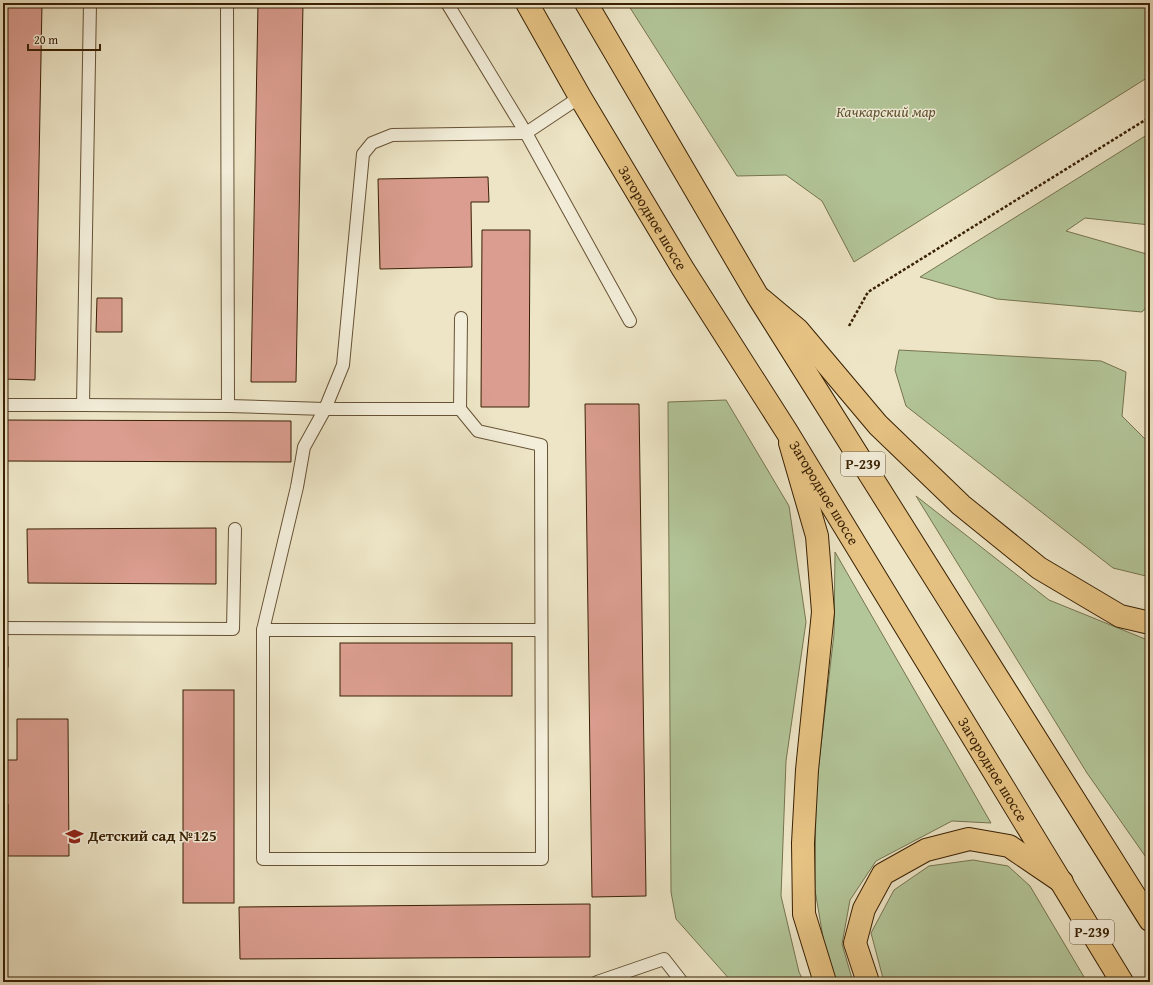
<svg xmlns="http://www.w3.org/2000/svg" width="1153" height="985" font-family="'Gentium Book Plus',serif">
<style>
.green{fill:#b3c699;stroke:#76744e}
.building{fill:#da9d8f;stroke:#392103}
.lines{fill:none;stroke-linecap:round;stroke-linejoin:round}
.lane-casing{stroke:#665234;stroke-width:14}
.primary-casing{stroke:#392103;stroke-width:24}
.highway-casing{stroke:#392103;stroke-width:24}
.path{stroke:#392103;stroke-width:2.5;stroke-dasharray:3 2;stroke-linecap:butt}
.lane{stroke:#f3eeda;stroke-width:12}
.primary{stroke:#e6c283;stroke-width:22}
.highway{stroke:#e6c283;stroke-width:22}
.labels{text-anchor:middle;stroke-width:3;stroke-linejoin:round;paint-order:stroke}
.shield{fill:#f3eeda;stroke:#715e44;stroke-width:1}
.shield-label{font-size:14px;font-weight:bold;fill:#392103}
.park-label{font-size:15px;font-style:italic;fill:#5e5330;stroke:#f3eeda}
.street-label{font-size:15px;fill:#392103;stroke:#f3eeda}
.poi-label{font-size:15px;font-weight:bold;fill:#392103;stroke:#f3eeda;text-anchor:start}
</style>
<rect width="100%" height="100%" fill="#ede5c6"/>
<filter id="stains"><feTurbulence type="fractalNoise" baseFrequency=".005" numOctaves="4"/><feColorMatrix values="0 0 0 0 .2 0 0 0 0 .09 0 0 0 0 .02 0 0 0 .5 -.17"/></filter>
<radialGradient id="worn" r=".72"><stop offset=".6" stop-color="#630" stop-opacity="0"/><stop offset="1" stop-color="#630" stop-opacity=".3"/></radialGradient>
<g class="green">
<path d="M627,3H1150V76L854,262L822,201L786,175L737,176Z"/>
<path d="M1150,133V225L1085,218L1066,231L1150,255V303L1142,312L997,299L920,277Z"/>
<path d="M899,350L1101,361L1126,372L1122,416L1150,444V577L1113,568L906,406L895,370Z"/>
<path d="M726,400L789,506L806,622L786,761L781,896L799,972L804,982H732L676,919L671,892L668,402Z"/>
<path d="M916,496L1049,600L1150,641V863L1087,773Z"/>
<path d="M835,552L991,823L952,821L876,861L850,900L842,944L853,982H837L827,961L815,890L816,788L834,634Z"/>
<path d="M973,860L1008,866L1030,886L1087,982H884L871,933L894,890L929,866Z"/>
</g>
<g class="building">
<path d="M3,3H42L35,380L3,379Z"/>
<path d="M258,3H303L296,382H251Z"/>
<path d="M488,177L489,202H471L472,267L380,269L378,179Z"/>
<path d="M482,230H530L529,407H481Z"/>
<path d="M97,298H122V332H96Z"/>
<path d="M585,404H639L646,896L592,897Z"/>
<path d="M3,420L291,421V462L3,461Z"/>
<path d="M216,528V584L28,583L27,529Z"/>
<rect x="340" y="643" width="172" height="53"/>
<rect x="3" y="647" width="5" height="20"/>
<rect x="183" y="690" width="51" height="213"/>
<path d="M17,719H68L69,856H8V804H3V760H17Z"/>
<path d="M590,904V957L240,959L239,907Z"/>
</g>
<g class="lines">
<defs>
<g id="lane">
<path d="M447,3L526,133L630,321"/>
<path d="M3,405H83L90,3"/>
<path d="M83,405L228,406L227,3"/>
<path d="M228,406L325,409H460L461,318"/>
<path d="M460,409L478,431L541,445L542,859H263V630L297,487L304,447L325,409L343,365L363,154L372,143L392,135L526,133L580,97"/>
<path d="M3,628L233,629L235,529"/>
<path d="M263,630H541"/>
<path d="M597,982L664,959L682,982"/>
</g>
<g id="primary">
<path d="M761,299L798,330L878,425L961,505L1039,568L1120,616L1150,623"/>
<path d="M790,443L817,536L823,612L807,770L803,843L804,914L825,982"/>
<path d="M868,982L855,943L864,909L883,874L926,850L969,839L1009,846L1062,882"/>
</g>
<g id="highway">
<path id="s1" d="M527,3L580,97L683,269L787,432L1122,982"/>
<path d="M586,3L757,295L1150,920"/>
</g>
</defs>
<use href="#lane" class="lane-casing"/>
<use href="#primary" class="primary-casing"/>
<use href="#highway" class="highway-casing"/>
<path class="path" d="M849,326L868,292L1150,117"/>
<use href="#lane" class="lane"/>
<use href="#primary" class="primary"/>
<use href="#highway" class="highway"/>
</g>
<defs>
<symbol id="school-bare" viewBox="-9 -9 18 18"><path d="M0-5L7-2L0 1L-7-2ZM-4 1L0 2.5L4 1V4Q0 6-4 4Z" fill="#8f2418" stroke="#f3eeda" stroke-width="2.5" paint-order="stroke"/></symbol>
</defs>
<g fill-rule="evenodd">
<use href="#school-bare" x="62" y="824" width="25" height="25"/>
</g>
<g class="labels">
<g class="shield">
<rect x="841" y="452" width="44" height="24" rx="3"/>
<rect x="1070" y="920" width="44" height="24" rx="3"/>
</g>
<g class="shield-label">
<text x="863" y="469">Р-239</text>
<text x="1092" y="937">Р-239</text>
</g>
<g class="park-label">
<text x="886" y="117">Качкарский мар</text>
</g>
<g class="street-label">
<text dy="5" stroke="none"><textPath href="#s1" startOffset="249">Загородное шоссе</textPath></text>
<text dy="5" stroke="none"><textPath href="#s1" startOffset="573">Загородное шоссе</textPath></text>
<text dy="5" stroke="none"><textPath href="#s1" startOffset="897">Загородное шоссе</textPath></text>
</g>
<g class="poi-label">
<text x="88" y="841">Детский сад №125</text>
</g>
</g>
<rect width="1153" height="985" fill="none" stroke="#ede5c6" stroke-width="16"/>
<rect x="4" y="4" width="1145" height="977" fill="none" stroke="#392103" stroke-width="2"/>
<rect x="8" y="8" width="1137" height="969" fill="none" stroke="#392103"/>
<path d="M28 44v6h72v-6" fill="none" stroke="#392103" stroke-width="2"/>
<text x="34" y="44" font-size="12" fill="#392103" stroke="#f3eeda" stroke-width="3" paint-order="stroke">20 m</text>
<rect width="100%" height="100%" filter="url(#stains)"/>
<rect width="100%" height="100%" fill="url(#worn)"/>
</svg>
